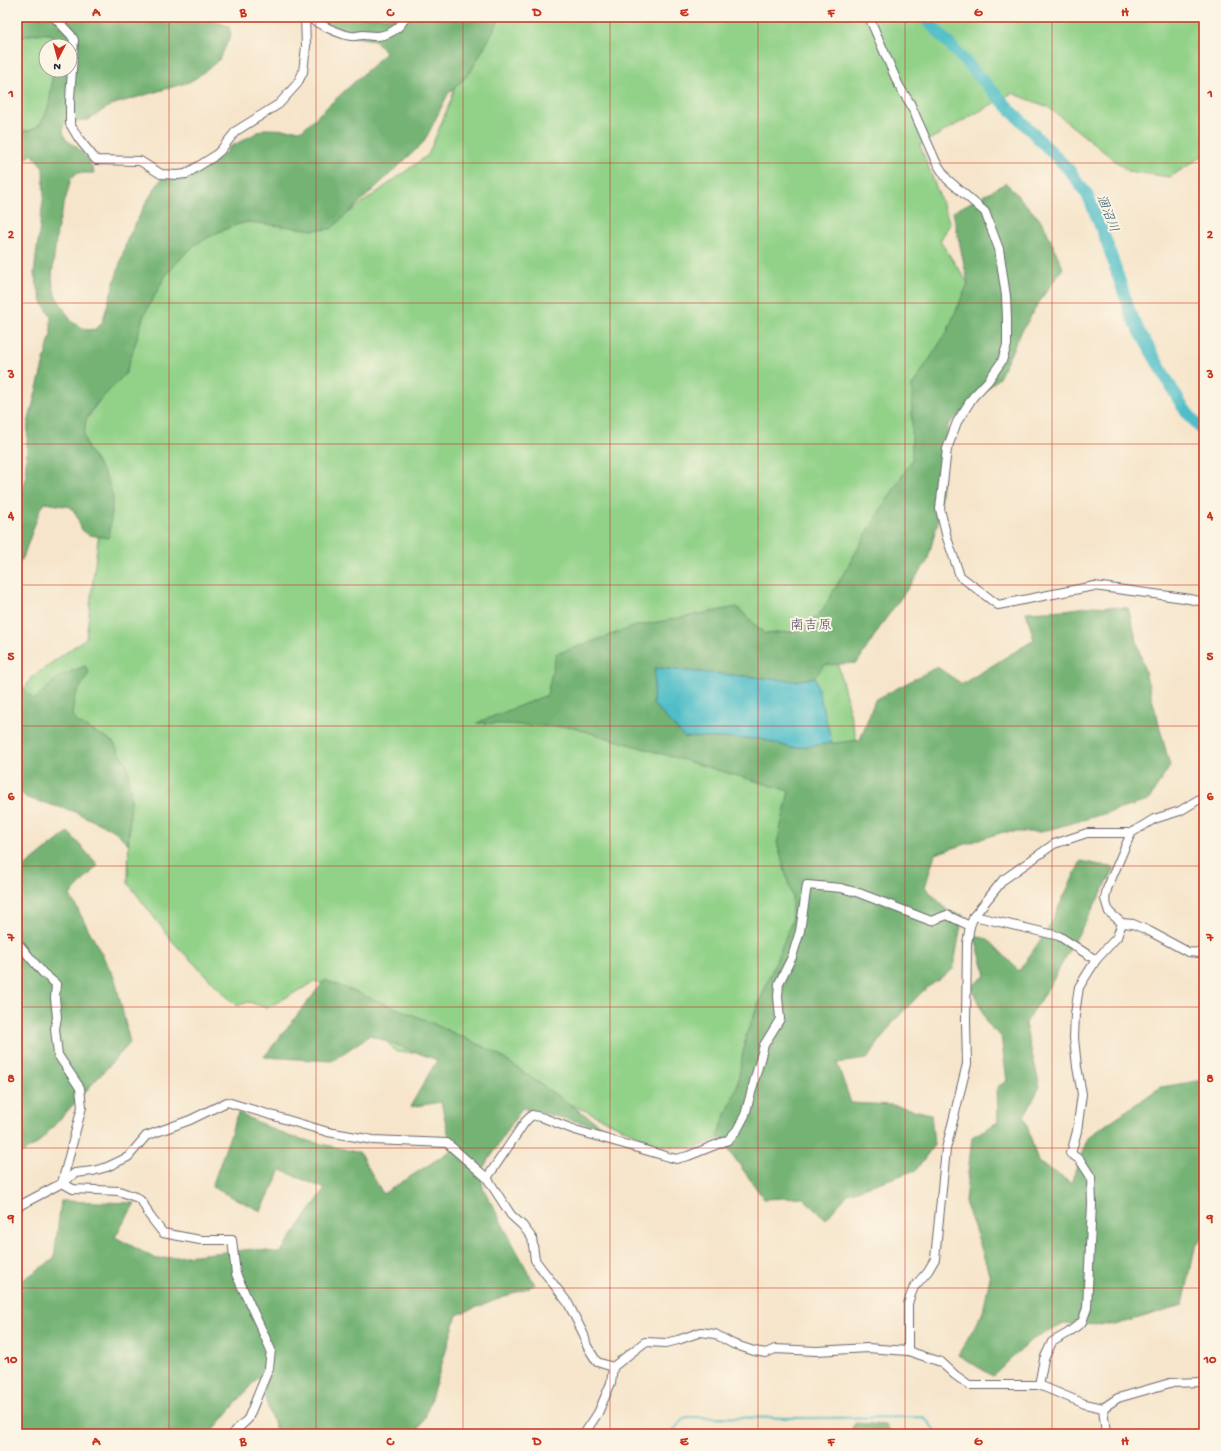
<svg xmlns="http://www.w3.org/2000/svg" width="1221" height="1451" font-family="'Gochi Hand','Klee One',sans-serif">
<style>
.green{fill:#91d188;stroke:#5a7a62}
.forest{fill:#74b374;stroke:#4b6a58}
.water{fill:#50bec8;stroke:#397082}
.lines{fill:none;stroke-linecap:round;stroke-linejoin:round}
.stream{stroke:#50bec8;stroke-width:2}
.river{stroke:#50bec8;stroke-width:12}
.minor-casing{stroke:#6c666d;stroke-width:10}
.minor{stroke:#fff;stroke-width:8}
.grid{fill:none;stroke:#c8321e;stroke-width:1;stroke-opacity:0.55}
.labels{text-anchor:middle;stroke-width:4;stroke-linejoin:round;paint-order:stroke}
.water-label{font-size:13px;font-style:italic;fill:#32596c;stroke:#fcf5e5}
.quarter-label{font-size:14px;fill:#564e73;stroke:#fcf5e5}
.neatline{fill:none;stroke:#c8321e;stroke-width:1.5}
.grid-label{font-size:13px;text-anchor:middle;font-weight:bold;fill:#c8321e}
</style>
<rect width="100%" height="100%" fill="#fcf5e5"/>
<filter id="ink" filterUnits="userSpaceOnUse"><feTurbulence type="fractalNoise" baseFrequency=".025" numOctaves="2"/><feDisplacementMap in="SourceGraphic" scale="8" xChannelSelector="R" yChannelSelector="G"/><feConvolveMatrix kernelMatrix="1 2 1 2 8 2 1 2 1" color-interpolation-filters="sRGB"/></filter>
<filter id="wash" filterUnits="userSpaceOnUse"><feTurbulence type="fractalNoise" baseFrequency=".012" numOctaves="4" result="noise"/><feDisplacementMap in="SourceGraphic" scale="16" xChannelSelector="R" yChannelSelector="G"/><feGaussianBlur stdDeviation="0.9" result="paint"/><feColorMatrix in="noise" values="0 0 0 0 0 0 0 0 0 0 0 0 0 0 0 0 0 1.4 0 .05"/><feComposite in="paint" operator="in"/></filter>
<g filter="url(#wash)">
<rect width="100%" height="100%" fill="#f6e5cb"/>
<g class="green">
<path d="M483,17H1204V155L1170,177L1128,171L1048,107L1012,93L920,145L950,224L940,241L968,283L920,449L836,656L860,754L799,885L790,949L727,1135L695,1148L658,1145L586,1111L450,1053L396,1052L348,999L316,981L267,1008L249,1002L236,1006L172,941L128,883L129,828L20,695L31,678L86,638L104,491L83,446L81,428L127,358L134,307L174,245L252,209L325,230L428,155L451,100L466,46Z"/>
<path d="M36,34H50L58,39V46H46V70H53C51,88 52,116 35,128C30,132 23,131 17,131V42L22,37Z"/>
</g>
<g class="forest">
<path d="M17,17H200L229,26L231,35L219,60L196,78L189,82L111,105L88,120L64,122L63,131L66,140C79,146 90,160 94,173H77L71,179L57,230L52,276L53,286L55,295L72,322L87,330L96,329L102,323L127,240L147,201L163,176L218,159L230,147L264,129L302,130L386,53L375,40L329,33L314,17H501L470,73L448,94L427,136L422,144L331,229L314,230L248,222L239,224L221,231L196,244L183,256L166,275L144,315L126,373L95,405L86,419L84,437L88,449L108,480L113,497L109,538L89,535L82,530L76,514L71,507L45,503L40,510L22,560H17V504L25,483L28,423L51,334V317L42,302L34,274L44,193L43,167L32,154L25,159L17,174V131C23,131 30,132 35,128C52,116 51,88 53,70H70V46H58V39C55,38 52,34 49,34C39,31 24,35 17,42Z"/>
<path d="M1006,183L1043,223L1063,268L1043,296L1020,334L999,378L948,425L938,521L927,562L884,621L857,663L824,665L815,677L796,681L655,668L653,704L684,737L761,739L792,748L860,740L875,700L937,667L962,684L1034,640L1026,612L1066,610L1093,606L1128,608L1170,766L1148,801L1041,832H1003L935,854L925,887L949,912L963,915L953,969L923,991L894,1021L867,1059L837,1063L851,1103L892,1105L931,1114L934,1145L916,1170L849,1193L826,1219L802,1197L764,1199L718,1135L737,1087L746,1035L792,921V896L777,843L789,791L570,727L477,723L547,695L556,654L636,626L737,607L765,634L798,631L822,611L872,524L912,460V386L947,332L968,283L953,212Z"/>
<path d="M85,666L89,673L75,696L72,714L77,722L113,742L128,766L131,801L128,844L115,831L73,811L27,798L17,790V681L34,700L60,676Z"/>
<path d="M68,832L98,865L70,895L115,979L130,1043L36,1145L17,1156V870L23,868Z"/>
<path d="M1081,861L1115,868L1053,980L1025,1024L1040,1087L1024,1116L1038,1162L1071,1183L1088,1137L1161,1087L1204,1080V1233L1195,1248L1183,1305L1115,1325L1064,1324L1031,1340L993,1376L958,1355L983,1312L990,1277L979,1241L965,1202L972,1137L998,1122L997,1087L1007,1081L1001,1036L989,1026L971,987L986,975L974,936L988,939L1019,971L1048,929Z"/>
<path d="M325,980L421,1018L493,1051L604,1128L522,1108L481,1171L483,1188L535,1285L457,1315L425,1418L416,1434H277L258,1377L210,1434H136L129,1432L126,1434H17V1284L54,1259L61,1201L135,1203L115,1237L156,1259L254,1249L280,1253L325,1189L281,1170L261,1211L212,1187L238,1113L288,1136L360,1153L383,1194L452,1150L441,1102L410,1107L437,1060L370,1035L332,1061L264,1057Z"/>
<path d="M855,1423L886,1425L893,1434H849Z"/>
</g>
<path class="water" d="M655,668L796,681L815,677L832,743L792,748L761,739L684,737L653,704Z"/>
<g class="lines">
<path class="stream" d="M671,1434L683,1419L687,1417L806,1418L924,1417L938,1434"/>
<path class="river" d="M924,17L1002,101L1069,170L1088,196L1107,243L1132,318L1182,406L1204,433"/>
</g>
</g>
<g filter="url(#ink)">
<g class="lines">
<defs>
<g id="minor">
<path d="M54,17L71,35L74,40L70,99V124L79,139L96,160L140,161L161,174L177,175L186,174L213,157L220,151L236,131L279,104L297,84L303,72L306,46L305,17"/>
<path d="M308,17C316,23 341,35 351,36C354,37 359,35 363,35C367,35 371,36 375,36C387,36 401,29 405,17"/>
<path d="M869,17L899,86L910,103L936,162L947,179L985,212L999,249L1006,296L1007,318V345L1002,361L988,381L973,397L957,422L947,449L940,509L947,538L960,576L998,605L1094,586L1184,598L1204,602"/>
<path d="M1131,833L1107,889L1105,899L1109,912L1122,923L1133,924L1149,931L1188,952L1200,953L1204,949"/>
<path d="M974,916L1059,936L1096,960"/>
<path d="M17,942L43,973L56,984L55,998L57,1017L55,1029L58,1055L80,1088L82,1107L62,1183"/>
<path d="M1071,1154L1077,1131L1082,1094L1077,1067L1074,1038L1075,1014L1079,987L1096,960L1117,937L1122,923"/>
<path d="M487,1178L525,1122L532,1115L544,1118L575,1130L676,1159L688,1156L728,1140L737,1130L745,1115L764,1045L780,1019L778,997L779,983L792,957L800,931L807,885L841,888L859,893L931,921L947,915L970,926"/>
<path d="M62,1183L73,1189L119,1191L138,1198L143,1203L149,1215L163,1233L200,1240H232L236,1274L271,1350L269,1368L248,1419L232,1434"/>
<path d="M17,1207L62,1183L75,1173L93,1171L107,1167L128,1157L146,1136L190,1120L227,1102L328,1132L373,1140L447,1143L487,1178L511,1215L523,1226L532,1238L535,1260L568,1303L584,1335L587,1346L597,1362L613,1367"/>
<path d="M908,1351V1304L910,1297L914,1287L928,1271L935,1259L946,1149L967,1064L966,1022L967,943L970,926L974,916L1003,880L1054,844L1087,833H1131L1154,819L1180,811L1201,798L1204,794"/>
<path d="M1039,1385L1044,1359L1052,1342L1068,1333L1082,1322L1087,1308L1092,1204L1091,1177L1080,1160L1070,1153"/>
<path d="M1103,1408L1106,1434"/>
<path d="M584,1434L598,1413L611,1383L613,1367L645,1342L666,1343L678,1340L701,1332L715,1334L733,1344L754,1351L766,1353L775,1349L817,1351L867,1348L908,1351L941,1362L955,1375L969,1385H1039L1085,1404L1103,1408L1118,1398L1170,1383L1204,1382"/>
</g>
</defs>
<use href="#minor" class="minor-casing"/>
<use href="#minor" class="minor"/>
</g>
</g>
<path class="grid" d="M169,17V1434M316,17V1434M463,17V1434M610,17V1434M758,17V1434M905,17V1434M1052,17V1434M17,163H1204M17,303H1204M17,444H1204M17,585H1204M17,726H1204M17,866H1204M17,1007H1204M17,1148H1204M17,1288H1204"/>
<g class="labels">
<g class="water-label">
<text transform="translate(1109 213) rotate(69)" y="5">涸沼川</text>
</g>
<g class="quarter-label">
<text x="811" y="629">南吉原</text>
</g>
</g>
<rect width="1221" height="1451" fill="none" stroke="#fcf5e5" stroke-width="44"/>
<g transform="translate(58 58) rotate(186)"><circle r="19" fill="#fcf5e5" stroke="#a5a1a1"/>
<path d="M0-3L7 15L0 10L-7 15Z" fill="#c8321e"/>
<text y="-6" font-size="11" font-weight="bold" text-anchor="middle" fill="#22223b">N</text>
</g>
<rect x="22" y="22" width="1177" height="1407" class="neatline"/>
<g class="grid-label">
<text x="96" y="16">A</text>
<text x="243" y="16">B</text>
<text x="390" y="16">C</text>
<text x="537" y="16">D</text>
<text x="684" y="16">E</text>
<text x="831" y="16">F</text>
<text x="978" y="16">G</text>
<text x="1125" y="16">H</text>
<text x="11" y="97">1</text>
<text x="1210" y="97">1</text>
<text x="11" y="238">2</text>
<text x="1210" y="238">2</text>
<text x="11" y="378">3</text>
<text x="1210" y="378">3</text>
<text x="11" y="519">4</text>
<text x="1210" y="519">4</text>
<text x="11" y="660">5</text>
<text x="1210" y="660">5</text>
<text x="11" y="800">6</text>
<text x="1210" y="800">6</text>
<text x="11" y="941">7</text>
<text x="1210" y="941">7</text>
<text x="11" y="1082">8</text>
<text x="1210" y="1082">8</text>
<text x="11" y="1222">9</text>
<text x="1210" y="1222">9</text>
<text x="11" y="1363">10</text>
<text x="1210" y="1363">10</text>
<text x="96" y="1445">A</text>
<text x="243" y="1445">B</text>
<text x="390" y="1445">C</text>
<text x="537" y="1445">D</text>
<text x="684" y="1445">E</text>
<text x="831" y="1445">F</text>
<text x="978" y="1445">G</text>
<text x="1125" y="1445">H</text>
</g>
</svg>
